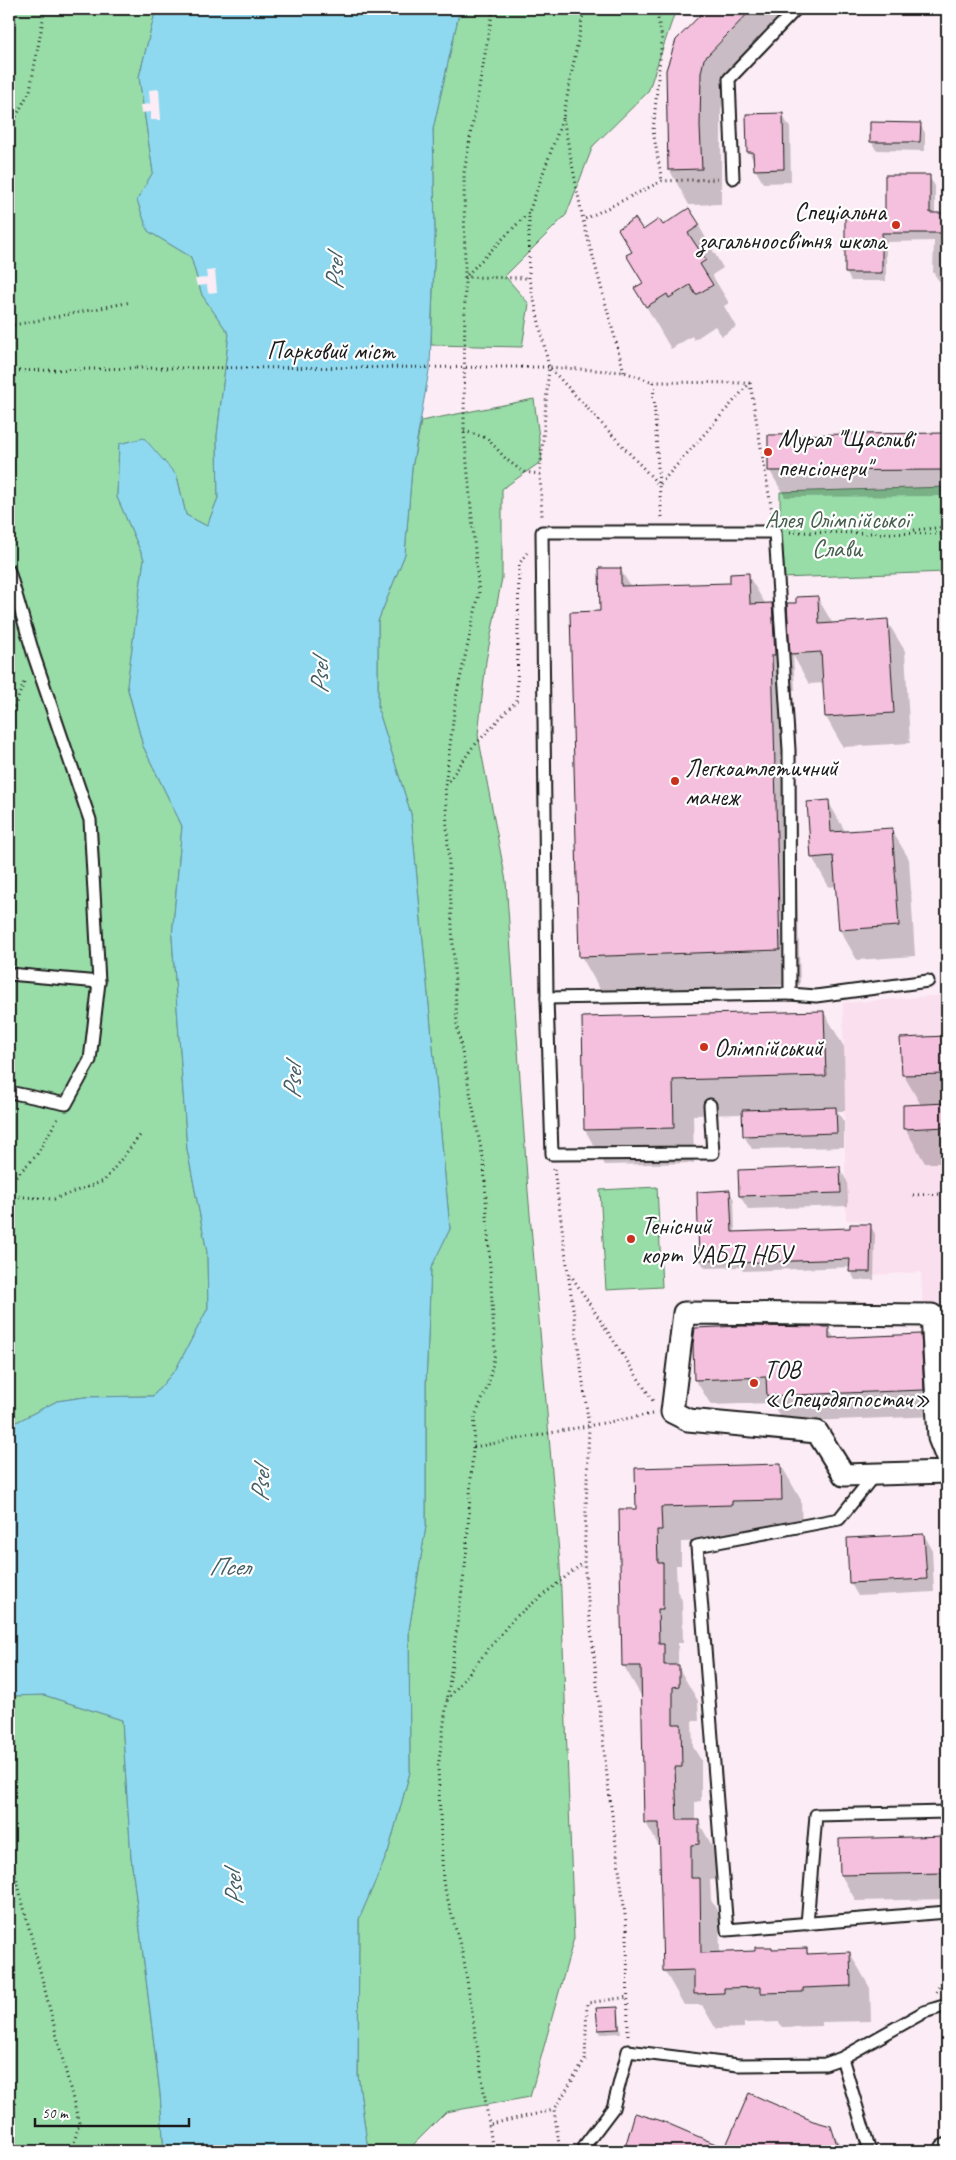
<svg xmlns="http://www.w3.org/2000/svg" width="956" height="2160" font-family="Caveat,sans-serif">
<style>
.built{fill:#fadfee}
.green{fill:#98dca8;stroke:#5a7c62}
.water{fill:#8ed9ef;stroke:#608d9b}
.pier{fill:#fcecf5}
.shadow{fill:#0003}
.building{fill:#f4c0dd;stroke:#1c1c1c}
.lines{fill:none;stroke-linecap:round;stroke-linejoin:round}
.service-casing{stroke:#1c1c1c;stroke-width:15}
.minor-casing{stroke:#1c1c1c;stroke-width:25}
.path{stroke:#1c1c1c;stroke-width:3;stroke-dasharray:1 4;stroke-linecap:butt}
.service{stroke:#fff;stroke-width:11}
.minor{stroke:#fff;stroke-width:21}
.path-bridge{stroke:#1c1c1c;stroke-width:3;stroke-dasharray:1 4;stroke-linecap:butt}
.poi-dot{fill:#c8321e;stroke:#fff;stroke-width:2}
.labels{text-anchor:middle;stroke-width:4.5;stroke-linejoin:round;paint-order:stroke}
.poi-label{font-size:25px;fill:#1c1c1c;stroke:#fff;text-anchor:start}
.street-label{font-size:25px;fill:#1c1c1c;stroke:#fff}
.park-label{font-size:25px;fill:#475f4d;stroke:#fff}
.water-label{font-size:26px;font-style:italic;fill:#445e66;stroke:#fff}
</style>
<rect width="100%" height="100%" fill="#fcecf5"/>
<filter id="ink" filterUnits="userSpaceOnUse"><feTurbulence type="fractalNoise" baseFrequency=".02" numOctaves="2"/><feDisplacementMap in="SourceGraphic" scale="10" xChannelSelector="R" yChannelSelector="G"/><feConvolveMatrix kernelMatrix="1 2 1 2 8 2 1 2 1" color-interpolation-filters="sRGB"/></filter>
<g filter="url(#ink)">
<path class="built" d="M947,995V1464H931L921,1272L872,1275L871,1221L846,1220L843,1003Z"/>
<g class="green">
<path d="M9,9H156L139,77L153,172L137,200L148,231L191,257L202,295L229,334L217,436L218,498L207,526L186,515L177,476L119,445L117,497L144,559L127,686L143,746L182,826L172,937L187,1149L207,1252L208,1308L176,1369L153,1396L85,1397L57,1401L9,1426Z"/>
<path d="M460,9H676L648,92L593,146L566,215L505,276L529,304L522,347L431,345L435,235L433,129Z"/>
<path d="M534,399L542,461L502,489V578L486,661L478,735L506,881L528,1191L560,1565L574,1938L530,2097L446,2112L407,2151H368L358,2075L359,1919L388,1852L410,1772L409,1630L426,1526V1383L431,1267L450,1229L411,814L378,709V621L405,554L412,468L421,421Z"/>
<path d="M947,487V572L781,578L780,492Z"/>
<path d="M657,1187L662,1287L606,1290L600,1190Z"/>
<path d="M44,1695L122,1720L131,1857L160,2093L164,2151H9V1696Z"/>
</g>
<path class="water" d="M156,9H460L433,129L435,235L430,365L412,468L405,554L378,621V709L411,814L450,1229L431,1268L426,1383V1526L409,1630L410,1772L388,1852L359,1919L358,2075L368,2151H164L160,2093L131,1857L122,1720L44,1695L9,1696V1426L57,1401L85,1397L153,1396L176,1369L208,1308L207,1252L187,1149L172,937L182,826L143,746L127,685L144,559L117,497L119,444L144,438L177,476L186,515L207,526L218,498L217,436L229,334L202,295L191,257L148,231L137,200L153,172L139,77Z"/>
<g class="pier">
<path d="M159,89L161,120H151V112L141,113L140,105L150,104L149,90Z"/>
<path d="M215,270L217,292L208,293L207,285L197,286L195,279L207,278L206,271Z"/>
</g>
<g class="shadow">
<path d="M708,9H806L724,95L721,109V204L689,205L669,169L677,41Z"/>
<path d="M782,114L790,128L791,182L763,183L755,169V163L749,152L748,115Z"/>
<path d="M920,124L925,133V151L876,150L871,141Z"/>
<path d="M929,177L935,186V214H947V281H939L933,272L934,241L886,242V281H851L846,272L886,218Z"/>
<path d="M699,226L723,268L712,275L729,303L724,306L736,327L722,336L715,326L694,340L692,336L671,349L636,289L644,284L633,253L642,231L662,227Z"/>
<path d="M947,435V496L785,497L770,471L769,436Z"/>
<path d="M620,569L631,587L731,584L748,575L766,605H771L791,638L798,604L817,597L833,624L887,621L905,651L910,743L843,747L826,717L824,683L809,684L793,655L795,690H791L800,985L601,991L581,956L602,612Z"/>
<path d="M828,801L845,831L891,829L909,859L915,956L857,960L840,930L836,886L829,887L812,857Z"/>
<path d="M824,1012L844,1047L845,1111H837L844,1122V1147L752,1149L744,1136L743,1114L693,1115L694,1163L605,1165L585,1130L583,1018Z"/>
<path d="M947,1037V1163H925L905,1128L921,1105L903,1074L902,1039Z"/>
<path d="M839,1168L847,1181L848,1206L748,1209L740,1196Z"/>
<path d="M730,1192L734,1200L735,1233L851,1229L870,1225L875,1234L874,1280H855L851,1272V1267L743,1271L740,1267L705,1268L700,1260Z"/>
<path d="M946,1260H947V1341V1328Z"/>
<path d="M828,1328L835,1339L920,1336L935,1362L938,1416L783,1422L772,1403L711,1405L695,1379Z"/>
<path d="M781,1465L801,1500L802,1535L751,1536V1540L681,1542V1565H676L677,1591L682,1600L683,1643H678V1667L698,1701L699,1721H692L693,1747L701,1760V1801L695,1802V1821H698L718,1856L719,1879L710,1880L711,1900L719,1914L720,1953L756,1952L771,1948L773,1950L806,1949L809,1955L850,1953L870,1988L871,2021L822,2022V2026L782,2027L779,2022L744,2023V2028L716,2029L702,2005H684L664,1970L661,1850L646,1823L643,1699L624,1666L620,1511L638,1510Z"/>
<path d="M924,1535L932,1549L934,1592L858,1596L850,1582Z"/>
<path d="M947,1838V1899L856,1901L841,1875L840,1840Z"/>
<path d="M617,2008L619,2012L621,2033L601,2034L599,2030Z"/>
<path d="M636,2115L726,2150L812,2122L830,2127L844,2151H625Z"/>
</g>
<g class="building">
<path d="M706,9H752L704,59L701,73L700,126L702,169L668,170L666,70L676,40Z"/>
<path d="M783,113L784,169L754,170L753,152H747L746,114Z"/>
<path d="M870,122L921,123L920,142H870Z"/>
<path d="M885,175H930V213H947V233H882V273H845V216H885Z"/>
<path d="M689,208L700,225L688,233L706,260L700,264L713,285L696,295L690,285L669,298L667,294L646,307L634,288L643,283L626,255L632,252L618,229L635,218L643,230L659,219L663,225Z"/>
<path d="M947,433V470L768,471V435Z"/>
<path d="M599,568H621V586L730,583V574L749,573L750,604L772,603L775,655H772L780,950L579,957L570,612L600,611Z"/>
<path d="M818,596L819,624L888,619L894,713L825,717L821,652L790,654L787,603H796V597Z"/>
<path d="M829,800L831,832L892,828L899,926L839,930L833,856L811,858L807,802Z"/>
<path d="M824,1011L826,1076L673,1080L674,1128L584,1130L582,1017Z"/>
<path d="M947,1036V1074L902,1075L900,1038Z"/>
<path d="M947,1103V1127L903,1129V1105Z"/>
<path d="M836,1107L837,1133L743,1136L742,1110Z"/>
<path d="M840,1166L841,1193L739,1196L738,1170Z"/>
<path d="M730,1190L732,1232L850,1228V1224H871L870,1272H849L850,1259L737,1263V1259L699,1260L697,1192Z"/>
<path d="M742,1326L829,1327V1338L921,1334L924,1390L767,1396L766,1377L694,1380L693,1344L695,1328Z"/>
<path d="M781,1464L782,1500L732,1501V1505L661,1507L662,1530H657L658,1563H663V1609H658L659,1644H664V1665H679V1686L673,1687V1724H681L682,1767H675L677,1820H699V1844L691,1845V1878H700L701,1953L755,1951V1947H772V1949L807,1948V1954L850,1952L851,1986L803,1988V1992L761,1993V1987L724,1988V1993L694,1994V1970L663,1971L659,1823H644L641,1666H622L619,1509H636L635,1468Z"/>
<path d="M924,1534L927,1579L849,1583L847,1538Z"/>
<path d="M947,1836V1873L840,1875L839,1839Z"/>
<path d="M618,2007L619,2029L598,2030L596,2008Z"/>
<path d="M749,2093L813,2121L831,2126L839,2151H624L635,2113L662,2121L725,2148Z"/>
</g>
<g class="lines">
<defs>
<g id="service">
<path d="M733,178L729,79L796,9"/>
<path d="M542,532H775L789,750L790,994L547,998Z"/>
<path d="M9,571L34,656L90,820L99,982L90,1060L66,1104L9,1092"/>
<path d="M9,974L99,982"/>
<path d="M790,994L816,996L928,981"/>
<path d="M547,998L552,1154L713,1153L710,1105"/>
<path d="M875,1474L839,1519L697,1546L727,1930L947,1912"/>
<path d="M807,1924L816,1815L947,1812"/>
<path d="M586,2151L585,2145L613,2108L628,2051L738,2065L825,2064L842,2058"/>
<path d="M870,2151L842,2058L924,2012L947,2005"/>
<path d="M940,2151L942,2146L947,2144"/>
</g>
<path id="minor" d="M947,1458L939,1438L932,1315L684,1313L672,1412L688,1420L817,1432L844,1475L947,1472"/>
</defs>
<use href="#service" class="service-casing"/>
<use href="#minor" class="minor-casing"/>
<g class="path">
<path d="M493,9L464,173L465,277L529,278"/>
<path d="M656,9L662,38L653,131L662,181"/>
<path d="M563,118L583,220"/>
<path d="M9,130L30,90L45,9"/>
<path d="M529,212V278L549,367L540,474L542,517"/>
<path d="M9,326L131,302"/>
<path d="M527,367H549"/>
<path d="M9,371L136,368"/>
<path d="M624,372L583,220L662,181L717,179"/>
<path d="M653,382L659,485L749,384"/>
<path d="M750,383L773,518"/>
<path d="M464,431L487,438L506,459L523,472L540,474"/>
<path d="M662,517L659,485L549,367L624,372L653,382L750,383"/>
<path d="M914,530L947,527"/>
<path d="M790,532L947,534"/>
<path d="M9,721L25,680"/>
<path d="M446,785L472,748L517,700L519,564L527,553"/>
<path d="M554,1169L589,1426L584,1563L606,1768L627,1930L628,2035"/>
<path d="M9,1183L36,1156L58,1118"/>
<path d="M913,1195L947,1194"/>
<path d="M9,1196L54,1199L104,1181L142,1133"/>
<path d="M570,1274L653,1401"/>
<path d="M474,1447L652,1414"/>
<path d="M447,1700L513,1619L583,1563"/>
<path d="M9,1861L15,1873L79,2123L72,2151"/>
<path d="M936,1992L947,1973"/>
<path d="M491,2124L554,2110"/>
<path d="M493,2151L464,1960L443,1882L438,1768L466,1559L475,1416L488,1386L495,1353L484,1164L457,1026L445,786L456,697L479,594L464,431L465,277L529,212L563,118L584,9"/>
<path d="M560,2151L554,2110L585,2060L587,2003L628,1997"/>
</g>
<use href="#service" class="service"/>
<use href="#minor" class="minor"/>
<path class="path-bridge" d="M136,368L527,367"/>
</g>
</g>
<g class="poi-dot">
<circle cx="896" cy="225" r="5"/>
<circle cx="768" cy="452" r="5"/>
<circle cx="675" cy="781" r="5"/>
<circle cx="704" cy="1047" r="5"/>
<circle cx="631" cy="1239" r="5"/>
<circle cx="754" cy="1383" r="5"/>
</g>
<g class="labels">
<g class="poi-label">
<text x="886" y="220" text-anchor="end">Спеціальна<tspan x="886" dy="29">загальноосвітня школа</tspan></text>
<text x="778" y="447">Мурал "Щасливі<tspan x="778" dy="29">пенсіонери"</tspan></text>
<text x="685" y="776">Легкоатлетичний<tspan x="685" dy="29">манеж</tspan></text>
<text x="714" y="1056">Олімпійський</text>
<text x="641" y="1234">Тенісний<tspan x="641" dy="29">корт УАБД НБУ</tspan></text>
<text x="764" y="1378">ТОВ<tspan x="764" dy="29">«Спецодягпостач»</tspan></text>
</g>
<g class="street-label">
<text x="331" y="359">Парковий міст</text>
</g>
<g class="park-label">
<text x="837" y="528">Алея Олімпійської<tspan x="837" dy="29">Слави</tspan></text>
</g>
<g class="water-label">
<text transform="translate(334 273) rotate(-88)" y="9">Psel</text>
<text transform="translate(319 677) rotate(-88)" y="9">Psel</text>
<text transform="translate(292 1082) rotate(-86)" y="9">Psel</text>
<text transform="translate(260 1485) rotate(-86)" y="9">Psel</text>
<text x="229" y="1575">Псел</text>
<text transform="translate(233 1889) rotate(-93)" y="9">Psel</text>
</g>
</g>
<rect width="956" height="2160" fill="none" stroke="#fff" stroke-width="30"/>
<rect x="15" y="15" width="926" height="2130" fill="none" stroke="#1c1c1c" stroke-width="2" filter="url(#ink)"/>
<path d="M35 2118v8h154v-8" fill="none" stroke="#1c1c1c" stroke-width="2.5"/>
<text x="42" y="2118" font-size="15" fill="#1c1c1c" stroke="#ffffff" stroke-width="4" paint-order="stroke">50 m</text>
</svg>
